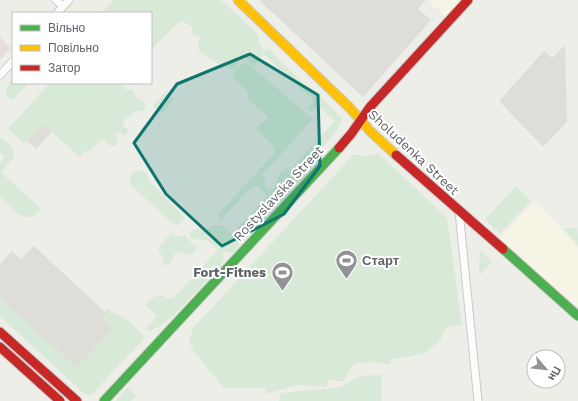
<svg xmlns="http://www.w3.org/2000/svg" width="578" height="401" font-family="'Work Sans',sans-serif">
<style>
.commercial{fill:#f6f4e4}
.industrial{fill:#deddd9}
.education{fill:#deddd8}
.medical{fill:#e6deda}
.green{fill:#d8ead7}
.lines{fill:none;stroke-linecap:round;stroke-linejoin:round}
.street-casing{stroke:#cacaca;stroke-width:9}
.fast-casing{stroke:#cacaca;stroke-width:11}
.slow-casing{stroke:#cacaca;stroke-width:11}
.jam-casing{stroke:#cacaca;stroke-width:11}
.street{stroke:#fcfcfc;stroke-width:7}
.fast{stroke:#4caf50;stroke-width:9}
.slow{stroke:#ffc107;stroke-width:9}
.jam{stroke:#c62828;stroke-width:9}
.marked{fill:#0f766e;fill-opacity:0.2;stroke:#0f766e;stroke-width:3;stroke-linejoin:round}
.labels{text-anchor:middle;stroke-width:4;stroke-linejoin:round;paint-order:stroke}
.street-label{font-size:13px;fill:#5f6267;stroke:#fff}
.poi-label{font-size:13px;font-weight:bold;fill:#5f6267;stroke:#fff;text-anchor:start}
</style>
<rect width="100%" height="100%" fill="#eeeee9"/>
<g class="commercial">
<path d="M427,0H461L446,17Z"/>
<path d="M535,200L578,248V313L497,240Z"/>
</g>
<g class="industrial">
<path d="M259,0H425L418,9L431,20L363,97Z"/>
<path d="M43,124L52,132L36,149L27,141Z"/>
</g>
<g class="education">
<path d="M565,45L567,122L543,147L499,101L544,51L552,58Z"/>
<path d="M34,246L105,312L108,309L142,341L89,395L84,393L0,316V264L12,251L21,259Z"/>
</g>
<path class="medical" d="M0,37L11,48L0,60Z"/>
<g class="green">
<path d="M114,0H221L257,34C259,39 260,47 264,51L268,48L273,51L275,56L312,91L317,93L338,115L342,117C342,131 307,163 297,174C298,181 296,182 292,188C286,199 281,205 267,204L270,211L266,218L251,230L246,238L232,253L225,252L222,255L224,257L221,266L172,317L160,326L150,331L146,328L157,316L146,306C149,299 154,296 161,295L167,298H173L218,250L208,241L193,239L190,236L192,230L210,228L212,226L222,225L232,234L267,196L257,186H252L220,221L218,214L273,155L275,148L256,129L268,117L246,97L249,94L232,75L245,61L313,119L261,176L266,179L265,188L269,189L274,188C278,178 277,176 286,168L289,171L335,121L321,108L316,107L312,112L307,108L314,100L264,55L255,64L252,66L245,58L239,60L236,68L232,69C223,65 196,56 198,44C198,42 200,40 200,38L196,34L193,36L192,27L182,21L177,24L151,50V13H102Z"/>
<path d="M13,76V83H29L13,100L7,96L6,90Z"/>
<path d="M50,83H120L125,89L133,90L135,96L144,102L146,106L144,110L135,112L124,120L123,125L129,131L124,136L121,133H115L118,142L116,146L108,145L106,141L101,140L90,151H85L80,157L43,124L24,144L8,129Z"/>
<path d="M166,91L174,99L161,114L153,106Z"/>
<path d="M0,137L13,148L14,157L1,172L41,209L35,215L29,218L17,214L0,197V162L5,157L0,152Z"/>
<path d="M378,153L447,218L462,325L449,326L446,328L442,337L436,344L424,353L409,357L390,359L391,363L387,365C377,361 365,362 354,364L343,381L329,380L326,387L297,385L266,394L265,388H224L201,361V359L191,348L193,346L189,343L193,328L353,155L367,156Z"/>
<path d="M136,170L147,173L149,180L185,218L177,226L167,219L129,183L132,174Z"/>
<path d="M516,186L531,201L500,234L485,219Z"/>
<path d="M563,228H577L578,245Z"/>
<path d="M171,233L176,237L185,235L193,244L198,247L192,255L180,252L175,254L168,265H164V260L158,249Z"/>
<path d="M480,251L492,262L479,276Z"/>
<path d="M0,298L77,368L113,328L102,318L108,309L125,318L145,337L94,392L89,395L84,393L0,316Z"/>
<path d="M382,374L381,401H279L281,393L340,387L358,377Z"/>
<path d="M128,387L136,395L131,401H116Z"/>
</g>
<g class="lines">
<defs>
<g id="street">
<path d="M56,0L63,6"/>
<path d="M57,13L69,0"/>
<path d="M0,75L13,61"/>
<path d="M459,211L478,401"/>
</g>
<g id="fast">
<path d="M503,249L578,316"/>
<path d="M104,401L339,148"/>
</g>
<path id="slow" d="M238,0L350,108L370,131L396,155"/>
<g id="jam">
<path d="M339,148L351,134L370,107L468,0"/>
<path d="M396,155L503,249"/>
<path d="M0,332L77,401"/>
<path d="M0,347L60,401"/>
</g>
</defs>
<use href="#street" class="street-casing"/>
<use href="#fast" class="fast-casing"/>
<use href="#slow" class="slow-casing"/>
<use href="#jam" class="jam-casing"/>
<use href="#street" class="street"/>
<use href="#fast" class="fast"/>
<use href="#slow" class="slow"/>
<use href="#jam" class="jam"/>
</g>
<path class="marked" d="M250,54L318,95L320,166L284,214L222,246L166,194L134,143L177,84Z"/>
<defs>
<symbol id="stadium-pin" viewBox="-11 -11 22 30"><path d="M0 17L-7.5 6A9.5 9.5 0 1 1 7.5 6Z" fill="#919394" stroke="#fff"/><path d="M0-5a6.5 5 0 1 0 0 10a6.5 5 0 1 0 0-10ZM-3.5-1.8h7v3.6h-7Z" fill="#fff"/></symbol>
</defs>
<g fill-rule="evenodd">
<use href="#stadium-pin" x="334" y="248" width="25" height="34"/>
<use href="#stadium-pin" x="270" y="260" width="25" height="34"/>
</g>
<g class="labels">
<g class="street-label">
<text transform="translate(414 152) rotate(43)" y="5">Sholudenka Street</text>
<text transform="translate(278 193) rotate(-47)" y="5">Rostyslavska Street</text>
</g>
<g class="poi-label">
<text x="362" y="265">Старт</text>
<text x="266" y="277" text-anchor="end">Fort-Fitnes</text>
</g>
</g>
<rect x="12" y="12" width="140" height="72" fill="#ffffff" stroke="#bfc0c2"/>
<rect x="20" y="25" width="20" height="6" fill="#4caf50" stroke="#bfc0c2"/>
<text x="48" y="32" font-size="12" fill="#5f6267">Вільно</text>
<rect x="20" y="45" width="20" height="6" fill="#ffc107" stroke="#bfc0c2"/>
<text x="48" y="52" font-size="12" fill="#5f6267">Повільно</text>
<rect x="20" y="65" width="20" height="6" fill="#c62828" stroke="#bfc0c2"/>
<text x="48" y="72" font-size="12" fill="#5f6267">Затор</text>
<g transform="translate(546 369) rotate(118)"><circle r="19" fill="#ffffff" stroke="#bfc0c2"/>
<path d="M0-3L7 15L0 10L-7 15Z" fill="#919394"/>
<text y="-6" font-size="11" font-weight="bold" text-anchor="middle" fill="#5f6267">Пн</text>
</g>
</svg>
